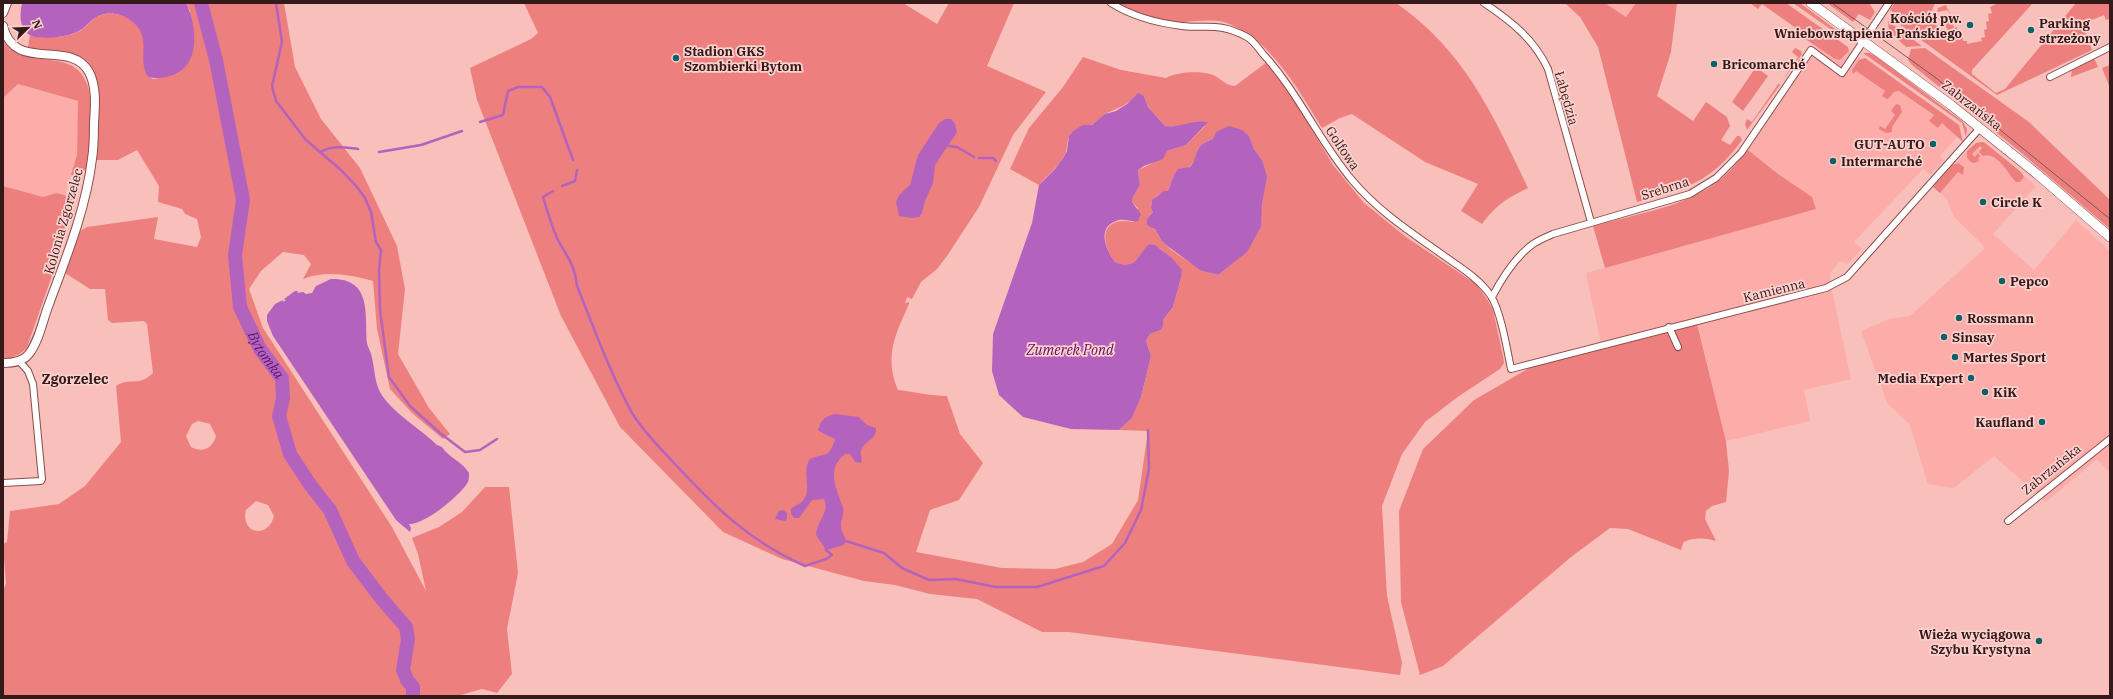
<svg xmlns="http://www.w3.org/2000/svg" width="2113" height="699" font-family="'IBM Plex Serif',serif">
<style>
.built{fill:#fcadaa;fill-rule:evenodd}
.green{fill:#ed807e;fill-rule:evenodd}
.water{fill:#b363be}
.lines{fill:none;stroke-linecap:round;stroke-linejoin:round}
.stream{stroke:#b363be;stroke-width:2.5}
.river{stroke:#b363be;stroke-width:14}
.minor-casing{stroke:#8b4e4c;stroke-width:8}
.tertiary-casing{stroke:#8b4e4c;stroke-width:10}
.secondary-casing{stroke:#8b4e4c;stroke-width:10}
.minor{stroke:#fff;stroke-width:6}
.tertiary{stroke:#fff;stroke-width:8}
.secondary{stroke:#fff;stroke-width:9}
.tram{stroke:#7b5655;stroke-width:1}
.poi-dot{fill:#106167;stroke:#fcd0cd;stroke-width:1.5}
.labels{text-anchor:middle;stroke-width:3.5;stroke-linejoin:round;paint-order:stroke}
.poi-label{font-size:13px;font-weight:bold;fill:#341a1a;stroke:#fcd0cd;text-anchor:start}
.street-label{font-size:13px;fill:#341a1a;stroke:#fcd0cd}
.water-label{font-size:14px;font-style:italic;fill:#5e1369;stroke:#fcd0cd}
.neighbourhood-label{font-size:14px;font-weight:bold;fill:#341a1a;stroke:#fcd0cd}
</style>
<rect width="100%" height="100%" fill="#f8bfbb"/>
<g class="built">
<path d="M1605,3H1636L1626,17Z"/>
<path d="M1817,47L1835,59L1844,58L1849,51L1861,59L1859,60L1854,73L1856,71L1886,92L1883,95L1889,98L1894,92L1899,91L1934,115L1929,121L1938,128L1942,123L1958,136L1940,156L1944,160L1930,175L1923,169L1854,242L1862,249L1848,264L1840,261L1830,273L1832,291L1851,379L1804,390L1810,421L1726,441L1696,318L1601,344L1586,273L1816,209L1748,150ZM1900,105L1902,112L1886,133L1880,126L1885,130L1896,115L1891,111Z"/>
<path d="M18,84L78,101L77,155L65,196L56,193L43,197L3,186V98Z"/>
<path d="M1982,142L1985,143L2036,186L1993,234L2034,270L2076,220L2110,251V473L2097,459L2046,502L1994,456L1954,488L1928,484L1910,425L1887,403L1861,331L1889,319L1910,316L1984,249L1983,245L1954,217L1946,198L1933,187L1971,147Z"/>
</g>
<g class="green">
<path d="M186,3H284L295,67L321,119L360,168L397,246L405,289L398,354L429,408L450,434L443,439L412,413L390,389L377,329L373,281C350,275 325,270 303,279L311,264L304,255L283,252L261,271L249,289L263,328L392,527L426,591L418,554L412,538L439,527L462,512L485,487H509L518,573L507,629L512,674L497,693L482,689L457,696H416L414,684L406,670L412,645L409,626L357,560L338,522L335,508L304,470L297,473L328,511L332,523L356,570L379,600L401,623L406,639L401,670L404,681L411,688V696H3V590L6,584L3,544L7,542L10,511L59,504L85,486L121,442L116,386C129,377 139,387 153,373L147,324L144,321L112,323L108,320L105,289H90L65,273L79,232L87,227L158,217L154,239L197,247L201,237L197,219L185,214L182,209L158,202L159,186L137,150L118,160H96C97,136 108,66 79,56C63,50 44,53 28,47L30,35C46,37 63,39 78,32C85,29 89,22 95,18C108,9 130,15 139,27C150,42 139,62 148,77L154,79L174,74L184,68L189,61L190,11ZM198,421L210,424L216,436C212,449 203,453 191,447L186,436L192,424ZM256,501L268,505L274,516C268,540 240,533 246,510Z"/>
<path d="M524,3H903L937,24L949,3H1014L987,66L1046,92L1013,135L979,207L947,256L937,269L921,282L912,299L907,297L905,303L909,302V304C895,335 884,357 898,390C915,392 931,396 947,396L960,434L983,463L959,500L930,510L916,552L1002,568L1055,569L1083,562L1112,544L1138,500L1148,431L1119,430L1132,418L1141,397L1151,356L1146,341L1150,334L1161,330L1163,320L1173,307L1181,278C1175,263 1166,248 1149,244C1137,255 1138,271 1115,262C1099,241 1101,216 1133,222L1138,208L1132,202L1133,197L1140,185L1138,170L1151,164L1167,151L1186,145L1205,126H1165L1148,107L1144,96L1136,95C1127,106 1117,108 1105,114C1101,117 1098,122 1093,124C1087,127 1079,127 1073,131C1065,138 1069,147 1065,154C1059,167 1048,174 1039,185L1010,169L1029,128L1063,87L1083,57L1121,70L1166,78C1176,72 1199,71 1210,74C1219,76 1225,86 1235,86L1267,62L1285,85L1333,165L1364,203L1406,237L1476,284L1487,299L1493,310L1503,356L1504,363L1500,369L1459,396L1425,422L1402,454L1382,506L1387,596L1402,663L1400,675L1069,632H1042L977,599L930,594L895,585L864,581L782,559L723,532L620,427L561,316L477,100L470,68L531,39L538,33ZM1249,136L1254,149L1262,160L1261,227L1246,252L1218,275C1203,272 1172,253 1162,241C1159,238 1158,233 1156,230L1153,229L1147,219L1153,212C1147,201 1158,193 1168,191L1174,175C1179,172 1189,169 1192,164C1198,157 1196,149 1204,143C1215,135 1236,137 1249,136Z"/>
<path d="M1118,3H1396C1465,51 1493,115 1528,188C1507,198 1496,205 1482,224L1461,211L1478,184L1425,162L1352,114L1340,118L1322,128C1299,91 1269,36 1224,22C1212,19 1197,21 1185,22C1161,23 1139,15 1118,3Z"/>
<path d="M1565,3H1605L1626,17L1636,3H1677L1671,52L1657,96L1693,121L1706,102L1727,117L1730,126L1721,140L1730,145L1737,136H1740L1742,140C1711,183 1685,189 1637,202L1598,47L1580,17Z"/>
<path d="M1750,3H1786L1848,47L1849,51L1840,60L1835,59L1798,34L1800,31L1762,4L1758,9Z"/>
<path d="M1793,3H1800L1843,35L1842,37Z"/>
<path d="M1827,3H1869L1875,12L1870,20L1859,14L1853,22Z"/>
<path d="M1895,3H1935L1931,13L1935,24L1949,40L1952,35L1938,17L1950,14L1949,10L1937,12L1938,8L1946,5L1950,15L1946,16L1948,22L1952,21L1954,28L1957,27L1958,34H1962L1963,41H1967V44L1982,41L1981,38L1985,37L1984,30L1987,29L1986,22L1989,21L1988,14L1992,13L1990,7L1998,3H2033L1972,70V74L1996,93L2005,89L2076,3H2110V19L2106,20L2104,15L2082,24L2092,50L1997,95L1895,21L1898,16L1890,10Z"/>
<path d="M1888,21L1922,46L1906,47L1889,31Z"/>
<path d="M3,40C20,73 73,44 87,84C95,106 89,141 88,164L86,169L78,176L71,175L77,155L78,101L18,84L3,98Z"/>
<path d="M1795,48L1801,51L1802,54L1782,81L1798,57L1792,52Z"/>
<path d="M1925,48L2029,122L2110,200V229L2018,150L1912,65L1908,60L1911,49Z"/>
<path d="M1863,53H1870L1876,56L1963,122L1967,129L1966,137L1962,123Z"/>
<path d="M1865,58L1959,125L1963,142L1942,123L1938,128L1929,121L1934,115L1899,91L1894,92L1889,98L1887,99L1882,96L1885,91L1856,71L1853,74L1852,70L1859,60Z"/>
<path d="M2094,58L2098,67L2071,77L2072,69Z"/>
<path d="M2110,65V88L2102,68Z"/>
<path d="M1756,67L1768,76L1743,111L1732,102Z"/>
<path d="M1779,83L1780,85L1747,130L1745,124L1747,119L1752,122Z"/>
<path d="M1896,104L1900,105L1902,112L1892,127V132L1886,133L1879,129L1880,126L1885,129L1895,115L1891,111Z"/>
<path d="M1982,142L1985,143L2021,172L2024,177L2020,182H2016C2008,174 1997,151 1983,156L1979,152L1982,148L1980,146L1972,154L1975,157L1978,153L1980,156L1978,159L1979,161L1974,163C1968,161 1966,157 1967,151L1976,143Z"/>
<path d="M1748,150L1778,174L1812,197L1816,209L1605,268L1593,226C1630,216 1676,208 1709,188C1725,178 1736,164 1748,150Z"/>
<path d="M1958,163L1964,167L1963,175L1958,172L1940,193L1933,187L1952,165Z"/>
<path d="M3,186L43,197L56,193L71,197L73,200L61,242L60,253L27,347C21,355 13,358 3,358Z"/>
<path d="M1697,324L1726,441L1729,471L1726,502L1712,506L1706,511L1705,519L1716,541C1707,538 1691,537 1683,543L1681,550L1628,529L1610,528L1571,557L1443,666L1420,675L1401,602L1399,511L1423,449L1474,400L1533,366Z"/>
</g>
<g class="water">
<path d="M22,3H186C197,26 202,67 170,76C162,78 156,79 148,77C136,58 154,36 130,20C122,14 110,12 101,15C91,18 87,27 79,31C69,37 34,42 26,32C19,24 20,13 22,3Z"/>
<path d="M1138,93L1144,96L1148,107L1165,126C1180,128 1193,119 1208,122L1186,145L1167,151L1163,159L1144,166L1138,170L1140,185L1133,197L1132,202L1141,214L1138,221C1132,222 1125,219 1119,220C1096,226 1105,249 1115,262C1138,271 1137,254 1149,244L1155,245L1172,258L1182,270L1181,278L1173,307L1163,320V326L1161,330L1150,334L1146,341L1151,356L1141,397L1132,418L1119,430L1071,429L1023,417L999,395L992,371L993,334L1032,223L1039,185L1055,169L1063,158L1067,151L1069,136L1073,131L1083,125H1092L1105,114L1116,111L1127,104Z"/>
<path d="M945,119H951L955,124L957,132L935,165L933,183L925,201L922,213L919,217L912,218L899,216L896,202L899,195L910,185L918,155L939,123Z"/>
<path d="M1229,126L1242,130L1249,136L1254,149L1262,160L1267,177L1262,203L1261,227L1247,252L1218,275L1200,270L1166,245L1161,240L1156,230L1147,225V219L1153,212L1151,208L1152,200L1164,191H1168L1174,175L1178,169L1190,167C1197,160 1195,148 1204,143C1207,141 1210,140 1213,139L1216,132Z"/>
<path d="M331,279C372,278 365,314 367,343C368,348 370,350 371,354C375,368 374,380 380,392C391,412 421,429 437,445L442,447C449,458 462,461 469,473C469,476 469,479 468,482C460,496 424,525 409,524L411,528L410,532L396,520L273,336L267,321V315L275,304L283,300V302L286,300L284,299L295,291H298L297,293L303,292L306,294L312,293L316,286Z"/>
<path d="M835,414L859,417L867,425L876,428C876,441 867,439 862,448C859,454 863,458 861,463L855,462L850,454H845C825,470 837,489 843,508C845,514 840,520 841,526C841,531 845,536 846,541L844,545L826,550L816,535C817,520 830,513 824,499L812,500L799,518H794L791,514V509C795,505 800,505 804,499C812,488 801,472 810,459C826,452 829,459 835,439L824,434L818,430C821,420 825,416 835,414Z"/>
<path d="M784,510L787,513V519L785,521L775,519L779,511Z"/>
</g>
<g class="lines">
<g class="stream">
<path d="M276,3L282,42L272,86L276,101L306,140L341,170L357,187L365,198L371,212L376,242L381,250L379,270L380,310L389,377L410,406L440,433L465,452L480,450L497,439"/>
<path d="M480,122L503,115L508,91L518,87H542L550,97L573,160"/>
<path d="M949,146L957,147L974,157"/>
<path d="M320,152C333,145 343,147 358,149"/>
<path d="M379,152L421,145L462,131"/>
<path d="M979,158H993L996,161"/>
<path d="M562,186L575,181L577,170"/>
<path d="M553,191L543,197C547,210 551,225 557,238C565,254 576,266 577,286C594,328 610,373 632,413C643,431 659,447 673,462C715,507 747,540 805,566L826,559L832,555L826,550"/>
<path d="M846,541L884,553L902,568L929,580L956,579L995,587H1037L1104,566L1125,543L1141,510L1149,469L1148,430"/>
</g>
<path class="river" id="s1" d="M201,3L216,60L243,200L235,255L240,307L260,349L282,378L283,399L279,416L290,454L311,486L330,510L353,561L381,598L406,627L408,639L403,670L407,680L413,687V696"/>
<defs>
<g id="minor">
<path d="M1111,3C1133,17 1157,23 1182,26C1209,29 1219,22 1247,37C1253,40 1258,48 1263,54C1298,92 1319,141 1352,180C1377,210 1409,231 1440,253C1458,266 1478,277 1491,296C1501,312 1507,349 1511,369L1826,288L1847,277L1980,128"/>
<path d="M1484,3C1511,21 1534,39 1548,69L1591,222"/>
<path d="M2050,77L2110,47"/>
<path d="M1492,297C1502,278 1515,257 1533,244C1539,240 1546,237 1553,234L1690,194L1716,178L1741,153L1811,50L1842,73L1889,3"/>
<path d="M1669,327L1678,347"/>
<path d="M3,483L41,481L42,479L33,384L28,371L19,361"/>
<path d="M2008,521L2110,439"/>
</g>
<g id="tertiary">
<path d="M3,13L7,3"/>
<path d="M3,26C14,74 70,38 89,72C97,87 95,107 94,123C94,135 94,147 92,159C86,209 66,258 49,304C43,319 39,342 28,355C22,362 12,363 3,363"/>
</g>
<path id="secondary" d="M1811,3L1951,105L2037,174L2110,237"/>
</defs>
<use href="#minor" class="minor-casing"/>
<use href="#tertiary" class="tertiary-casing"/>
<use href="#secondary" class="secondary-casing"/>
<use href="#minor" class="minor"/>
<use href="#tertiary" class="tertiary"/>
<use href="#secondary" class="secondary"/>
<path class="tram" d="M1832,3L1936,78L2110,219"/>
</g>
<g class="poi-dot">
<circle cx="1970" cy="25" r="4"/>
<circle cx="2031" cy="30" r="4"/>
<circle cx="676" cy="58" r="4"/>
<circle cx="1714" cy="64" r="4"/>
<circle cx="1933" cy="144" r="4"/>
<circle cx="1833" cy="161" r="4"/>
<circle cx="1983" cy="202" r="4"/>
<circle cx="2002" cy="281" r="4"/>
<circle cx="1959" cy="318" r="4"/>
<circle cx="1944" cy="337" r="4"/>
<circle cx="1955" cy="357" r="4"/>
<circle cx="1971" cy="378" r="4"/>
<circle cx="1985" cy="392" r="4"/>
<circle cx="2042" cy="422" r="4"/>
<circle cx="2039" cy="641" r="4"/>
</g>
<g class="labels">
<g class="poi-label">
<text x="1962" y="23" text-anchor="end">Kościół pw.<tspan x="1962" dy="15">Wniebowstąpienia Pańskiego</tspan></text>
<text x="2039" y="28">Parking<tspan x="2039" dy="15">strzeżony</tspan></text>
<text x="684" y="56">Stadion GKS<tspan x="684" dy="15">Szombierki Bytom</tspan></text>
<text x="1722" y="69">Bricomarché</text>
<text x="1925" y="149" text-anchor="end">GUT-AUTO</text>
<text x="1841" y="166">Intermarché</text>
<text x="1991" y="207">Circle K</text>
<text x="2010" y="286">Pepco</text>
<text x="1967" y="323">Rossmann</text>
<text x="1952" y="342">Sinsay</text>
<text x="1963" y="362">Martes Sport</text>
<text x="1963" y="383" text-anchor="end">Media Expert</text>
<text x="1993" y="397">KiK</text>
<text x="2034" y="427" text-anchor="end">Kaufland</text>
<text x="2031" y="639" text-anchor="end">Wieża wyciągowa<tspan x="2031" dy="15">Szybu Krystyna</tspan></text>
</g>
<g class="street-label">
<text transform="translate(1567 98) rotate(74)" y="5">Łabędzia</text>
<text transform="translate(1972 105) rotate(38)" y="5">Zabrzańska</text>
<text transform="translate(1343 148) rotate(56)" y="5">Golfowa</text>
<text transform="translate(1665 188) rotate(-18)" y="5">Srebrna</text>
<text transform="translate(63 221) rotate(-74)" y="5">Kolonia Zgorzelec</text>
<text transform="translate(1774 290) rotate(-14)" y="5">Kamienna</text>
<text transform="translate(2051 469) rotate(-39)" y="5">Zabrzańska</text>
</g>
<g class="water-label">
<text x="1070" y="355">Zumerek Pond</text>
<text dy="5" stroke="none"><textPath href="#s1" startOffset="364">Bytomka</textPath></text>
</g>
<g class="neighbourhood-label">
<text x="75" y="384">Zgorzelec</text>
</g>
</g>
<rect width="2113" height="699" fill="none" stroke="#341a1a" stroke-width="8"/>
<g transform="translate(28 28) rotate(67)" stroke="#fcd0cd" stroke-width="3" paint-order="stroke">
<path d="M0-3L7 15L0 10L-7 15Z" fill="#341a1a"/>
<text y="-6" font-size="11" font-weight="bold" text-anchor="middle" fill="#341a1a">N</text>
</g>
</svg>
